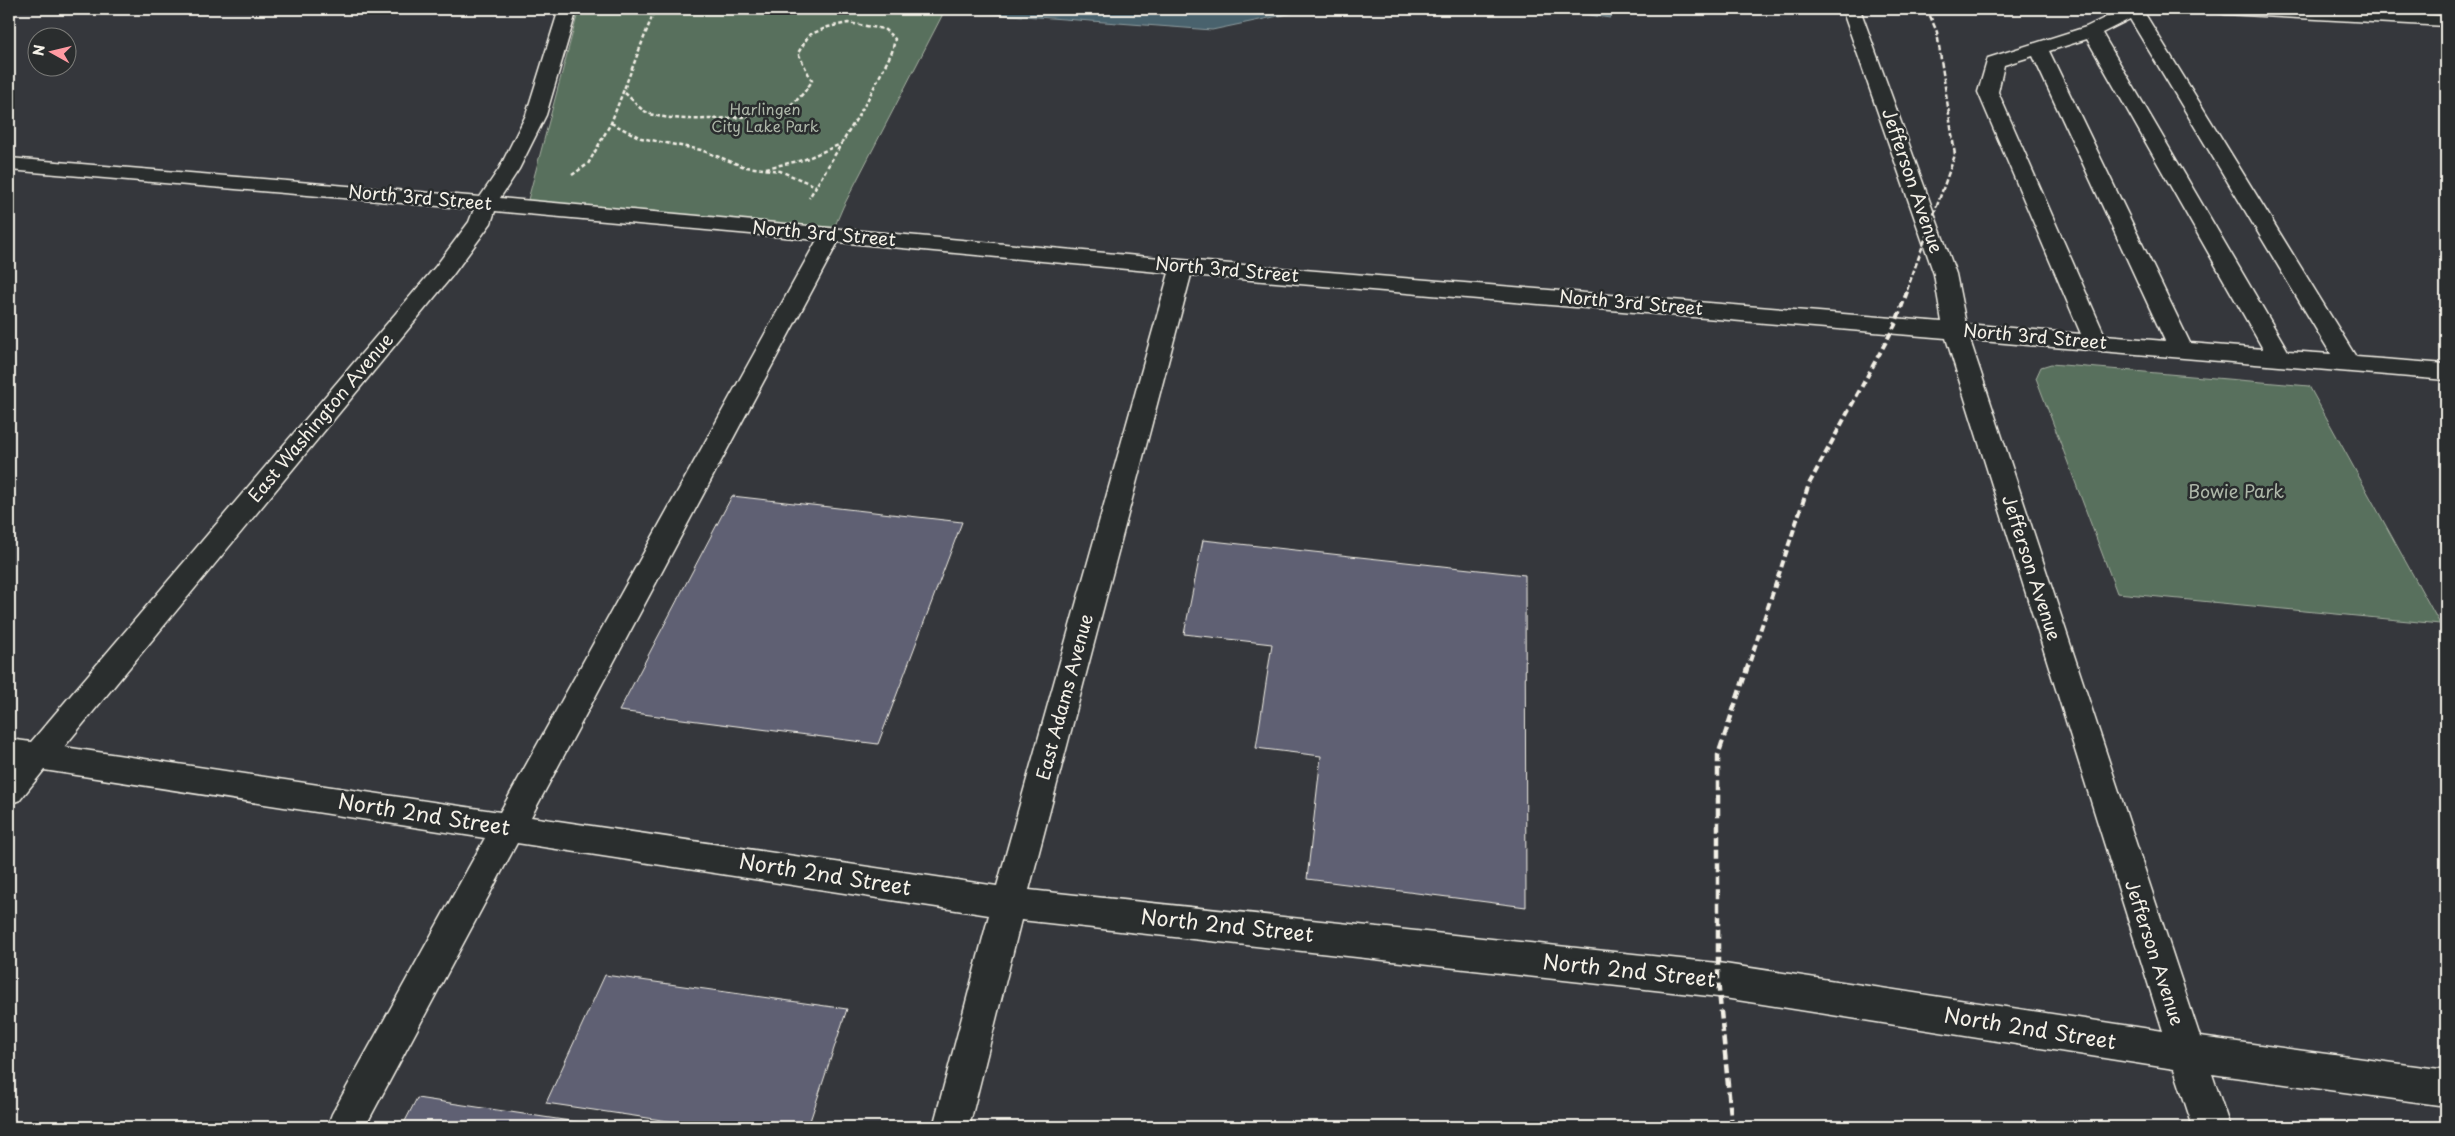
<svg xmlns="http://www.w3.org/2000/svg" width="2455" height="1136" font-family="'Playpen Sans',sans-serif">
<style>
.green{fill:#58705d;stroke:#a6b0a2}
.water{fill:#48626d;stroke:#8d9b9e}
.building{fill:#5f6173;stroke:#f4f1e8}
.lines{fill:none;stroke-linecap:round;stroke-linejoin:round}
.minor-casing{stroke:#f4f1e8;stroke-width:3}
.path{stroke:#f4f1e8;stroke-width:2.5;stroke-dasharray:4 2.5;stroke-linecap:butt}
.minor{fill:#2a2d2e;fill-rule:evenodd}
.rail-far2{stroke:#f4f1e8;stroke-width:2.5;stroke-dasharray:5.5 2.5;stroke-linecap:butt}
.rail-far1{stroke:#f4f1e8;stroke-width:4;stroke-dasharray:7 4;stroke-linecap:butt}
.rail{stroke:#f4f1e8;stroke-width:4.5;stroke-dasharray:9 4.5;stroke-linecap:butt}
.labels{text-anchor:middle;stroke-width:5;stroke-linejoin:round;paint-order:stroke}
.far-park-label{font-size:15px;fill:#aeb7a9;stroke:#2a2d2e}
.street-label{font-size:18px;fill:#f4f1e8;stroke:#2a2d2e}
.park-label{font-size:18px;fill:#aeb7a9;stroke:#2a2d2e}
.near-street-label{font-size:21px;fill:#f4f1e8;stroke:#2a2d2e}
</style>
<rect width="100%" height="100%" fill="#35373c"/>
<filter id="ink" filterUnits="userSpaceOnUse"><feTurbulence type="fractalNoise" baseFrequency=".02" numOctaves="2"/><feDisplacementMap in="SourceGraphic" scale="10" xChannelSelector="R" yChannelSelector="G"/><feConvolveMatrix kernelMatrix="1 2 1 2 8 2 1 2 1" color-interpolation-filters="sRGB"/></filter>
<g filter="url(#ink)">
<g class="green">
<path d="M579,9H929L945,10L843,207L831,235L526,207Z"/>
<path d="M2051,364L2309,386L2440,624L2117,593L2036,378L2041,367Z"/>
</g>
<g class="water">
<path d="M929,9H1312L1212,30Z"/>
<path d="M1549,9H1617L1610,18Z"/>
</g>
<g class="building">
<path d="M732,496L962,522L878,744L619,711Z"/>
<path d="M1203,540L1525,575L1526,907L1307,879L1321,756L1256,748L1272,644L1184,634Z"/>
<path d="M605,975L847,1009L808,1127H709L546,1103Z"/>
<path d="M417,1098L610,1127H402Z"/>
</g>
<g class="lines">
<defs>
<g id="minor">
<path d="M559,9H577L546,115L519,169L500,198L1182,260L1942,322L1934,274L1842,9H1860L1956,274L1966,324L2081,334L1978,92L1988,58L2086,27L2123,9H2142L2356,357L2446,364V380L1970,340L2200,1037L2446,1070V1106L2212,1074L2230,1127H2193L2174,1069L1718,997L1021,920L969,1127H933L989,915L517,843L365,1127H327L332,1114L485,838L44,770L20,800L9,804V768L11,765H9V739L31,742L436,266L469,222L474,209L9,170V158L480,197L499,169L526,115ZM2130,19L2331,354L2288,351L2102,33ZM2087,39L2263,349L2190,343L2049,51ZM2033,56L2165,341L2105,336L1998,92L2004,65ZM495,211L817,240L500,812L64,747L452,276L491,223ZM838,242L1169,273L997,886L531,817ZM1191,275L1946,338L2163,1031L1718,963L1029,890Z"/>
<path d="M2216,9H2320L2446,16V26L2225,14L2219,13Z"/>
</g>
</defs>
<use href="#minor" class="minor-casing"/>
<g class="path">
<path d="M625,93C632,99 639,109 648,113C672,124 761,119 785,108C797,102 805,92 812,81L798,53L809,35L828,27L848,23L884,29L895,39L892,52L867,101L809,198"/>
<path d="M611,123L641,138L701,150L745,167L780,171L816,186"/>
<path d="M766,168L803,160L841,144"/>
<path d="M572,175L588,164L611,123L655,9"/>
</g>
<use href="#minor" class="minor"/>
<path class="rail-far2" d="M1907,290L1955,155L1937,32L1927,9"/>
<path class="rail-far1" d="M1750,661L1809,484L1895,325L1908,289"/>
<path class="rail" d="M1732,1127L1718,980V755L1750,660"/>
</g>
</g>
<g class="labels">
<g class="far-park-label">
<text x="765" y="115">Harlingen<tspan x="765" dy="17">City Lake Park</tspan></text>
</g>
<g class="street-label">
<text transform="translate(1912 181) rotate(71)" y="6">Jefferson Avenue</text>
<text transform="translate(420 198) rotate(5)" y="6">North 3rd Street</text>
<text transform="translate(824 234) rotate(5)" y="6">North 3rd Street</text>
<text transform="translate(1227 270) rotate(5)" y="6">North 3rd Street</text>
<text transform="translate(1631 303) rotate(5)" y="6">North 3rd Street</text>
<text transform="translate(2035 337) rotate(5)" y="6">North 3rd Street</text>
<text transform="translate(321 418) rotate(-50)" y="6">East Washington Avenue</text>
<text transform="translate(2031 568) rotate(72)" y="6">Jefferson Avenue</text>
<text transform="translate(1065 697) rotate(-75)" y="6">East Adams Avenue</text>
<text transform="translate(2154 953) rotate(72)" y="6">Jefferson Avenue</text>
</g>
<g class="park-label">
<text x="2236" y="498">Bowie Park</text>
</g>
<g class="near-street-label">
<text transform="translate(424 815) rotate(9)" y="7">North 2nd Street</text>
<text transform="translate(825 875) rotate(9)" y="7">North 2nd Street</text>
<text transform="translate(1227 926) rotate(6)" y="7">North 2nd Street</text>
<text transform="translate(1629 971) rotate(6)" y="7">North 2nd Street</text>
<text transform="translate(2030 1029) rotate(9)" y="7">North 2nd Street</text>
</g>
</g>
<rect width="2455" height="1136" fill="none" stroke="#2a2d2e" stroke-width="30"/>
<rect x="15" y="15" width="2425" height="1106" fill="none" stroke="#f4f1e8" stroke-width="2" filter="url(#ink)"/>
<g transform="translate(52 52) rotate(278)"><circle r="24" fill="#2a2d2e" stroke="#7b7b78"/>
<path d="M0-4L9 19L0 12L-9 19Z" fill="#ff9aa2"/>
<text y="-8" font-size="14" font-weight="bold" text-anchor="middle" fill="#f4f1e8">N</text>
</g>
</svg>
